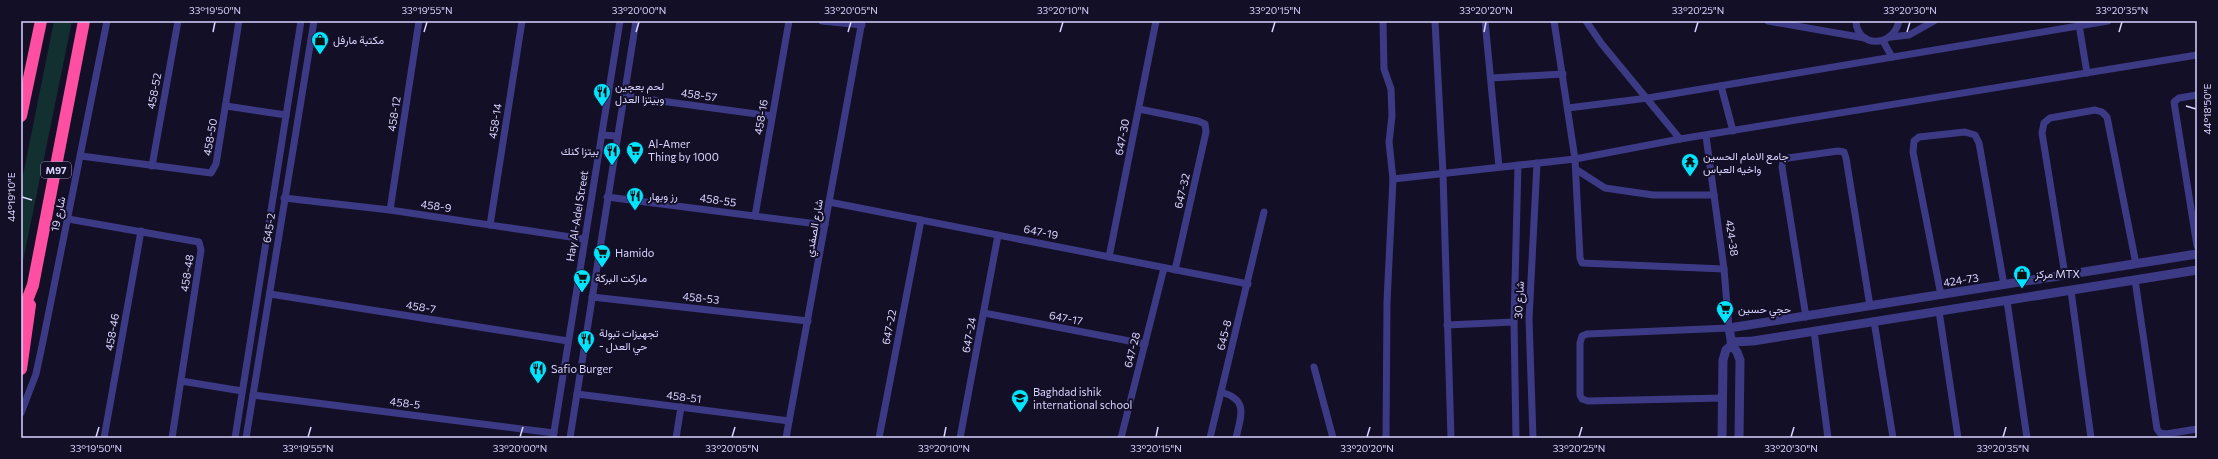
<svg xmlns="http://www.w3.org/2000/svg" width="2218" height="459" font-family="Commissioner,Vazirmatn,sans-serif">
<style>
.green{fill:#12302f}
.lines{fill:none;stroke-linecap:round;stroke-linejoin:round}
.minor{stroke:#3d3a85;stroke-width:7}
.tertiary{stroke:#3d3a85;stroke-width:9}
.motorway{stroke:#ff4fa3;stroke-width:12}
.ticks{fill:none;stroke:#d9d4ff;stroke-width:1.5}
.labels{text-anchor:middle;stroke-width:4;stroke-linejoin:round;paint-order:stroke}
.shield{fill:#130f26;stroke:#9e99be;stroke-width:1}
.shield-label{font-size:10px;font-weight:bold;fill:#d9d4ff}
.poi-label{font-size:11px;fill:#d9d4ff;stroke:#130f26;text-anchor:start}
.street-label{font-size:11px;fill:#d9d4ff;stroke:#130f26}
.neatline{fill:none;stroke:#d9d4ff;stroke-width:1.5}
.ticks-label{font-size:10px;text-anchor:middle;fill:#d9d4ff}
</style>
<rect width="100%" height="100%" fill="#130f26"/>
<path class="green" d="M54,21H72L21,271V185Z"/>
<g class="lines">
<g class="minor">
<path d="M822,21L862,25"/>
<path d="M1383,21L1384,69L1391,89L1392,116L1389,142L1393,179L1387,302L1386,438"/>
<path d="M1435,21L1443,174L1451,438"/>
<path d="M1485,21L1499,167"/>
<path d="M1554,21L1575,159L1580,258L1582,263L1724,269"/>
<path d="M1586,21L1601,43L1680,139"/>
<path d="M1768,21L1865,38"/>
<path d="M1856,21C1857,48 1893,48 1899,21"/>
<path d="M2079,25L2087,73"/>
<path d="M1891,37L1909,35L1934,21"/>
<path d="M1883,41L1892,57"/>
<path d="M1491,78L1563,74"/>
<path d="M1721,86L1733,131"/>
<path d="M2197,95L2179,98L2174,102L2197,246"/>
<path d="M624,96L772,116"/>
<path d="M226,106L286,115"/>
<path d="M1568,108L1648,98L2108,21"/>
<path d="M1139,109L1198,121L1205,124L1206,132L1175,270"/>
<path d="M602,135L617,136"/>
<path d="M1706,136L1724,269L1729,328L1587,334L1582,336L1580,343V395L1582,399L1588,401L1723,398"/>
<path d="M81,156L211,173L216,164L239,21"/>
<path d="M152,166L178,21"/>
<path d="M1577,170L1605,188L1653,195H1714"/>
<path d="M1393,179L1575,159L1680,139L2197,55"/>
<path d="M607,197L825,225"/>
<path d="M284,198L390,210L584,239"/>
<path d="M829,202L1248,284"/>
<path d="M390,210L419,21"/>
<path d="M755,216L789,21"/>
<path d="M68,219L199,242L201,250L172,438"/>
<path d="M490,225L522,21"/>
<path d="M1109,257L1156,21"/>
<path d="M2065,275L2042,133L2044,123L2050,118L2095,110L2102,112L2107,117L2136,264"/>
<path d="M2135,280L2157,429L2160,433L2166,434L2197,429"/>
<path d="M2071,291L2091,438"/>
<path d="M270,294L568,341"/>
<path d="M1941,295L1913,152L1914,141L1919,137L1965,132L1975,135L1979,143L2004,285"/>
<path d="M592,297L808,321"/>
<path d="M2007,301L2027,438"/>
<path d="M1939,311L1958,438"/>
<path d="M984,313L1145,344"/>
<path d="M1806,317L1782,167L1783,161L1788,158L1838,151L1844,152L1846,158L1870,306"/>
<path d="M1874,321L1893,438"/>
<path d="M1447,325L1514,322"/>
<path d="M1814,331L1828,438"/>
<path d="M1314,367L1333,438"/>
<path d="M181,381L242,391"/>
<path d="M1221,392C1249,400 1241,415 1236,438"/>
<path d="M577,394L789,421"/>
<path d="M253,395L554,433"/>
<path d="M21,413L36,374L43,341L107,21"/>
<path d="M104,438L141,231"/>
<path d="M235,438L301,21"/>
<path d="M246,438L314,21"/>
<path d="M553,438L620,21"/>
<path d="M570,438L636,21"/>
<path d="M676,438L681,407"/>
<path d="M786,438L862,21"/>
<path d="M879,438L921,220"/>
<path d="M960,438L998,235"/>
<path d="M1121,438L1164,268"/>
<path d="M1210,438L1264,212"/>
<path d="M1516,438L1514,322L1518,165"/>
<path d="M1533,438L1529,319L1537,163"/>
</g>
<g class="tertiary">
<path d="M1731,342L1753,341L2197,270"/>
<path d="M1722,438L1723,360L1726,350L1732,345"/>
<path d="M1739,438L1740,360L1737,352L1732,345L1729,328L2197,254"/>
</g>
<g class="motorway">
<path d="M21,116L41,21"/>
<path d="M21,316L33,285L84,21"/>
<path d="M21,369L30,305"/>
</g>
</g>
<path class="ticks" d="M213,32L215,22M424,32L427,22M636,32L639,22M848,32L851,22M1060,32L1063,22M1272,32L1275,22M1484,32L1486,22M1695,32L1698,22M1907,32L1910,22M2119,32L2122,22M2186,106L2196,109M22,197L32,200M96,437L99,427M308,437L311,427M520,437L523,427M732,437L735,427M944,437L946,427M1156,437L1158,427M1367,437L1370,427M1579,437L1582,427M1791,437L1794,427M2003,437L2006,427"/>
<defs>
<symbol id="shop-pin" viewBox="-11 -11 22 30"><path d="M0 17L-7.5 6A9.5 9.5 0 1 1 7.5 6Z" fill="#00e5ff" stroke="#130f26"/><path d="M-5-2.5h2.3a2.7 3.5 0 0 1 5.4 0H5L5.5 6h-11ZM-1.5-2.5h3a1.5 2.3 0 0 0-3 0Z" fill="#111"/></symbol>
<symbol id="restaurant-pin" viewBox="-11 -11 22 30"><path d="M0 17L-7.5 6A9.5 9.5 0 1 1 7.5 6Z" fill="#00e5ff" stroke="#130f26"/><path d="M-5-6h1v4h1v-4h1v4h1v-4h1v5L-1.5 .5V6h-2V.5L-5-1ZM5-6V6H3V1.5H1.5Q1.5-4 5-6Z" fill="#111"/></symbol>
<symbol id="supermarket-pin" viewBox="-11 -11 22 30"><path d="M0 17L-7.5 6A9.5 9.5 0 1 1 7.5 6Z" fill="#00e5ff" stroke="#130f26"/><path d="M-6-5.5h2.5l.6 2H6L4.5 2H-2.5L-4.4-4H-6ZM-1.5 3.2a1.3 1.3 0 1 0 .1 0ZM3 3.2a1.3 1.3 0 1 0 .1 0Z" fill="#111"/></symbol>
<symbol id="temple-pin" viewBox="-11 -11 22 30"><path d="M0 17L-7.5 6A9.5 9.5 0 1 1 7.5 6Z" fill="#00e5ff" stroke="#130f26"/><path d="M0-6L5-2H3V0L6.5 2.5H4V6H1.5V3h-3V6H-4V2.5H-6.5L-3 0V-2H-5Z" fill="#111"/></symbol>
<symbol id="school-pin" viewBox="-11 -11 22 30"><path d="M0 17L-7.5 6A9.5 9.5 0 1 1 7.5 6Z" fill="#00e5ff" stroke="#130f26"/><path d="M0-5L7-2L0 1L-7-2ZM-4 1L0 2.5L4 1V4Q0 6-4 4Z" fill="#111"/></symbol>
</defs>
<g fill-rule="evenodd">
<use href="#shop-pin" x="310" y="30" width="20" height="27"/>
<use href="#restaurant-pin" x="592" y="82" width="20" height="27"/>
<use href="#supermarket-pin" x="625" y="140" width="20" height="27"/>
<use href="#restaurant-pin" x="602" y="141" width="20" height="27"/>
<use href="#temple-pin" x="1680" y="152" width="20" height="27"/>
<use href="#restaurant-pin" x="625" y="186" width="20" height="27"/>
<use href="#supermarket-pin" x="592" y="243" width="20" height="27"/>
<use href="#shop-pin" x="2012" y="264" width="20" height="27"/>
<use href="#supermarket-pin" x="572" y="268" width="20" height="27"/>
<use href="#supermarket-pin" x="1715" y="299" width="20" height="27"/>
<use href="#restaurant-pin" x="576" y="329" width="20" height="27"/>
<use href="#restaurant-pin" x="528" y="359" width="20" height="27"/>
<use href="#school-pin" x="1010" y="388" width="20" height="27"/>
</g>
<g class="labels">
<rect class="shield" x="41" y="162" width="30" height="16" rx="3"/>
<g class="shield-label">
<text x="56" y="174">M97</text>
</g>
<g class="poi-label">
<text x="333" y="44">مكتبة مارفل</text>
<text x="615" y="90">لحم بعجين<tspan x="615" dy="13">وبيتزا العدل</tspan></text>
<text x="648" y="148">Al-Amer<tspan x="648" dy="13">Thing by 1000</tspan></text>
<text x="599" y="155" text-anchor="end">بيتزا كنك</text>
<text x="1703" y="160">جامع الامام الحسين<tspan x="1703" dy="13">واخيه العباس</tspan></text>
<text x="648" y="200">رز وبهار</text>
<text x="615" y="257">Hamido</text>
<text x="2035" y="278">مركز MTX</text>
<text x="595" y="282">ماركت البركة</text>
<text x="1738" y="313">حجي حسين</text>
<text x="599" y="337">تجهيزات تبولة<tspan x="599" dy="13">- حي العدل</tspan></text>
<text x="551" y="373">Safio Burger</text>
<text x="1033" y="396">Baghdad ishik<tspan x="1033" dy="13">international school</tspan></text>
</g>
<g class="street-label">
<text transform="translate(154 91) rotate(-79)" y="4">458-52</text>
<text transform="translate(699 95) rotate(8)" y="4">458-57</text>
<text transform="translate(394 114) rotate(-81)" y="4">458-12</text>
<text transform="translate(761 117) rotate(-80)" y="4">458-16</text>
<text transform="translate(495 121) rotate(-81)" y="4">458-14</text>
<text transform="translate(210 137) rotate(-80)" y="4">458-50</text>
<text transform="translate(1122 137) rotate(-79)" y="4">647-30</text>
<text transform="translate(1182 191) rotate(-77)" y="4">647-32</text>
<text transform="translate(718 200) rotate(8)" y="4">458-55</text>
<text transform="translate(436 206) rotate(8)" y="4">458-9</text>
<text transform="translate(58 214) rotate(-78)" y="4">شارع 19</text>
<text transform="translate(577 216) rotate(-81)" y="4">Hay Al-Adel Street</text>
<text transform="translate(269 228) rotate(-81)" y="4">645-2</text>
<text transform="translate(814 228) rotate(-80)" y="4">شارع الصفدي</text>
<text transform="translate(1041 232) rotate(11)" y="4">647-19</text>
<text transform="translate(1732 238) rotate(82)" y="4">424-38</text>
<text transform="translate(187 273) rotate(-81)" y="4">458-48</text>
<text transform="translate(1961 280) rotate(-9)" y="4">424-73</text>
<text transform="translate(701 298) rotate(6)" y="4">458-53</text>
<text transform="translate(1519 300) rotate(-87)" y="4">شارع 30</text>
<text transform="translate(421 307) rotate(9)" y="4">458-7</text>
<text transform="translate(1066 318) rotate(11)" y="4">647-17</text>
<text transform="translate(889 327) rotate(-79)" y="4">647-22</text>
<text transform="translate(112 332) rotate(-80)" y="4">458-46</text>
<text transform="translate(969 335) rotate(-79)" y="4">647-24</text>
<text transform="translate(1224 335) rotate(-76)" y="4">645-8</text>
<text transform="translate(1132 350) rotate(-76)" y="4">647-28</text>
<text transform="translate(684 397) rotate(7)" y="4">458-51</text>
<text transform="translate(405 403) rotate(7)" y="4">458-5</text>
</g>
</g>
<rect width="2218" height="459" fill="none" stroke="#130f26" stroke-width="44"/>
<rect x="22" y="22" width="2174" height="415" class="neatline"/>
<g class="ticks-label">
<text x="215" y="14">33°19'50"N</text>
<text x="427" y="14">33°19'55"N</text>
<text x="639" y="14">33°20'00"N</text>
<text x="851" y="14">33°20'05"N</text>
<text x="1063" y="14">33°20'10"N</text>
<text x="1275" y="14">33°20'15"N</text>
<text x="1486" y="14">33°20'20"N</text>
<text x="1698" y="14">33°20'25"N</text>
<text x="1910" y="14">33°20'30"N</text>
<text x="2122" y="14">33°20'35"N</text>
<text transform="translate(2207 109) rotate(-90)" y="4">44°18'50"E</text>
<text transform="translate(11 197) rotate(-90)" y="4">44°19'10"E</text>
<text x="96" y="452">33°19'50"N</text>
<text x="308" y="452">33°19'55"N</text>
<text x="520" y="452">33°20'00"N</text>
<text x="732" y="452">33°20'05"N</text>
<text x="944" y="452">33°20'10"N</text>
<text x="1156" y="452">33°20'15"N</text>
<text x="1367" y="452">33°20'20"N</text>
<text x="1579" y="452">33°20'25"N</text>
<text x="1791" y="452">33°20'30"N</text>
<text x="2003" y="452">33°20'35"N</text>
</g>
</svg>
